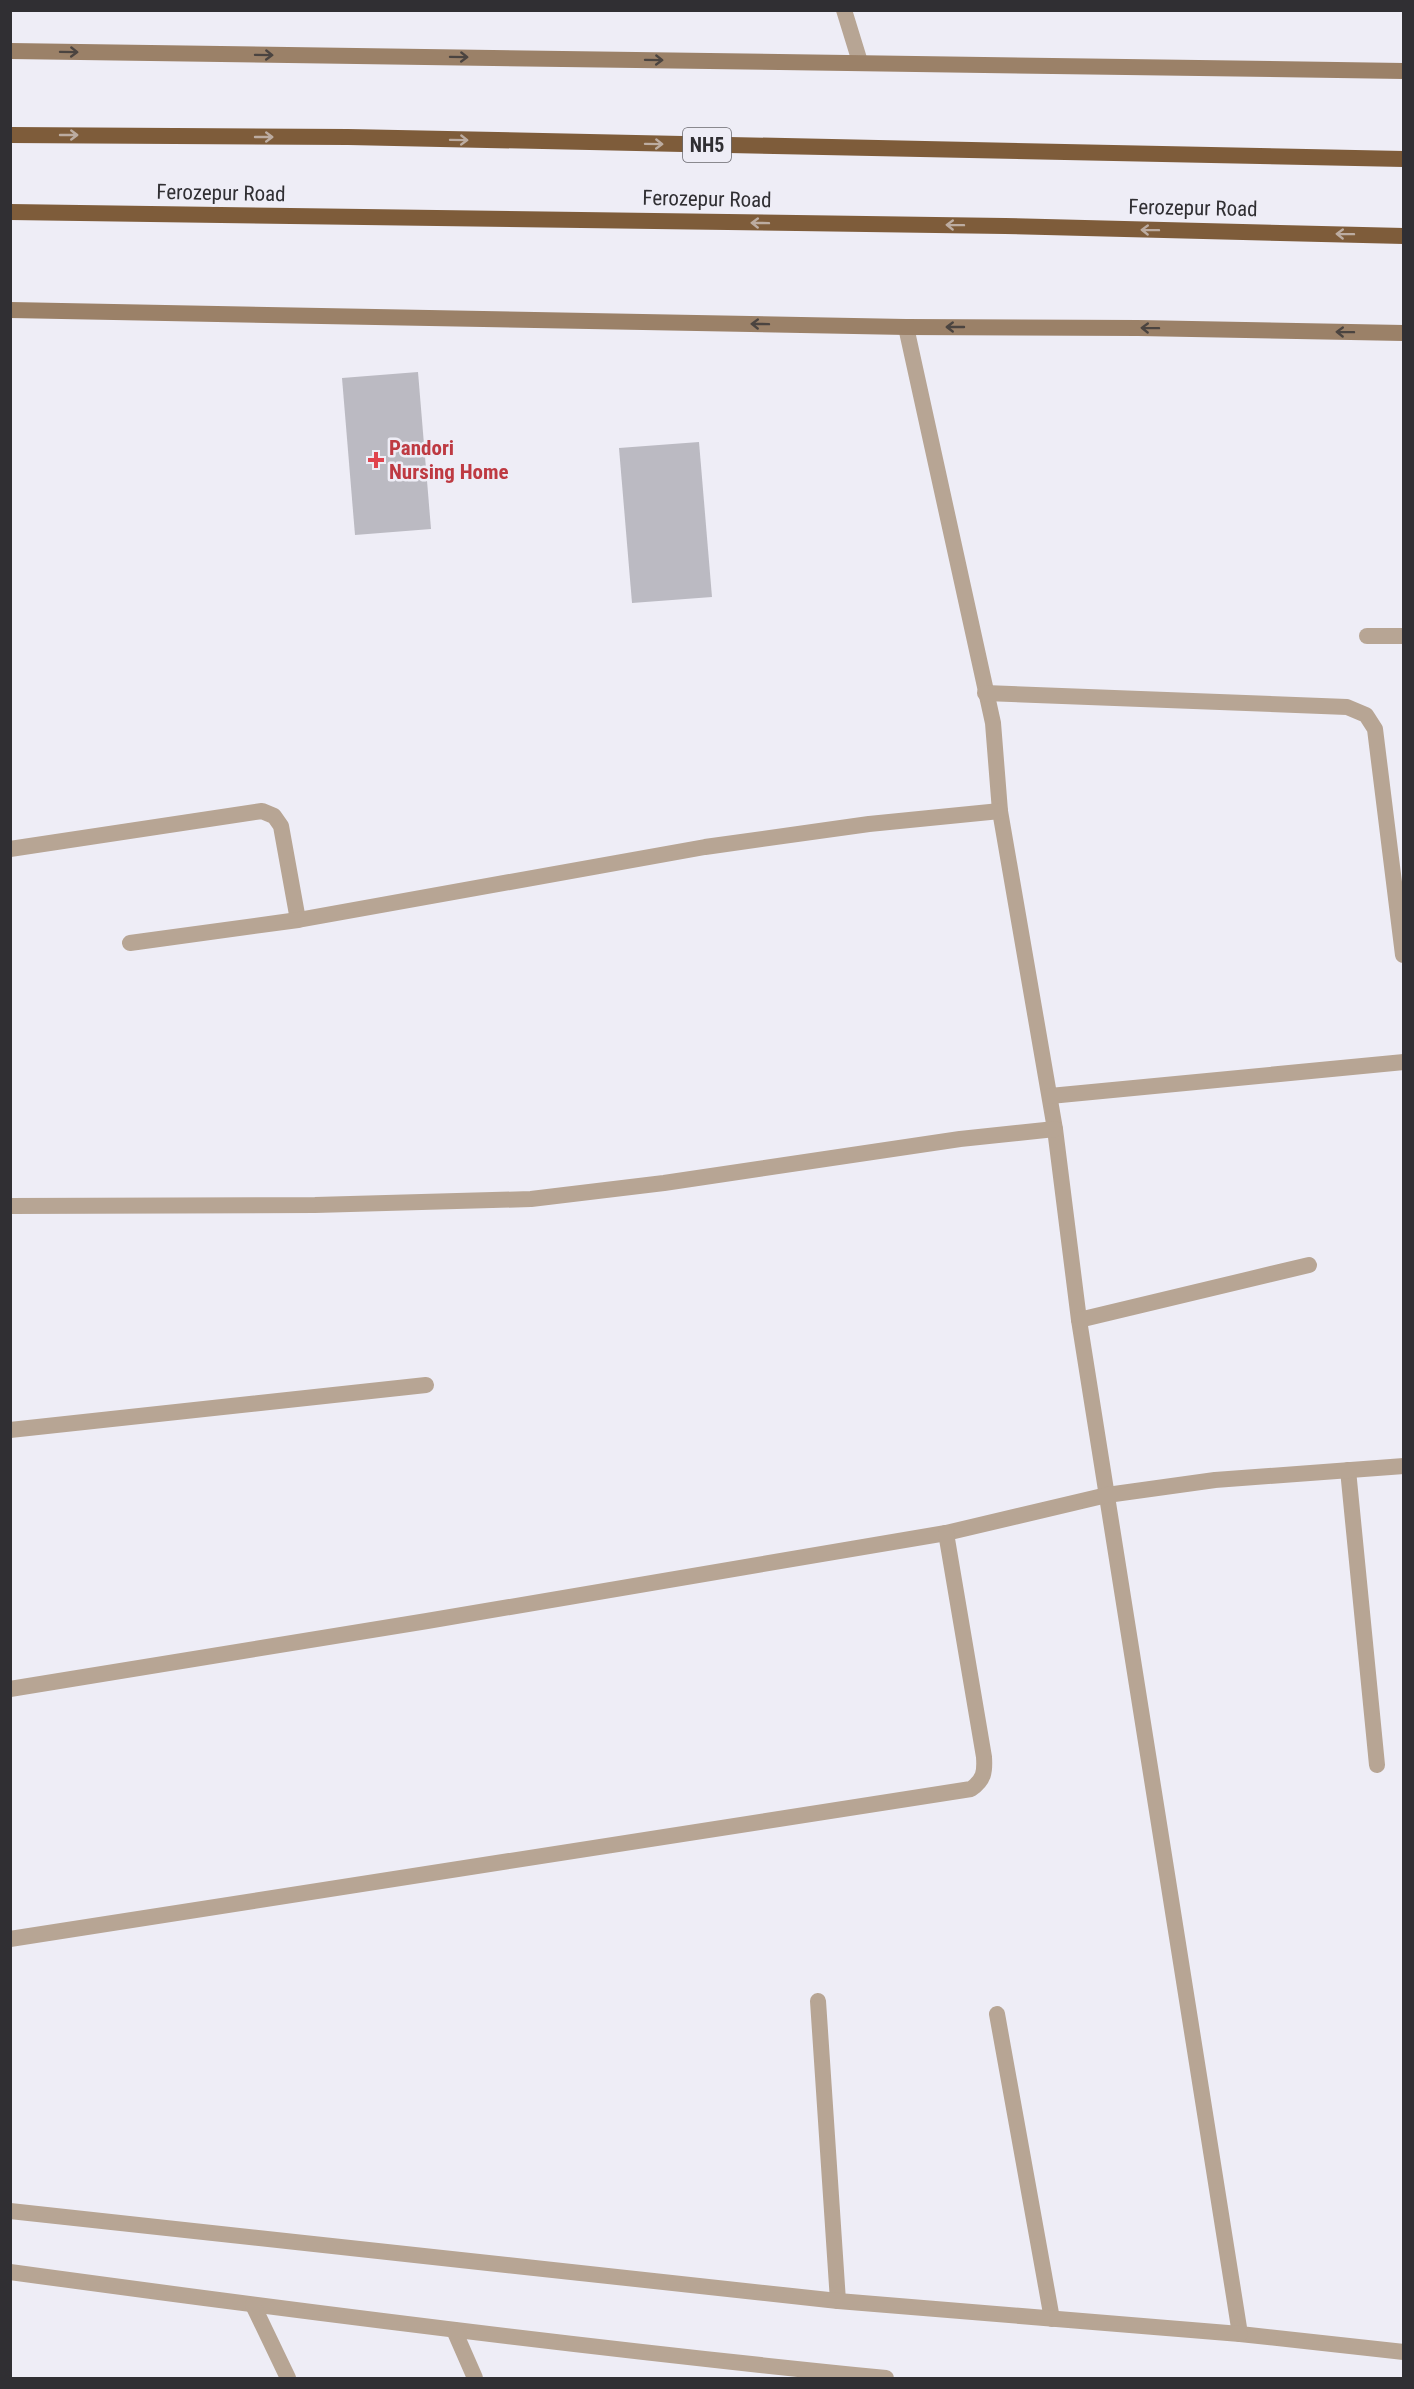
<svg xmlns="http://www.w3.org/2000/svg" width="1414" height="2389" font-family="'Roboto Condensed',sans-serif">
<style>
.building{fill:#bbbac2}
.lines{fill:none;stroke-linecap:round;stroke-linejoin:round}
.minor{stroke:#b7a594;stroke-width:16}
.secondary{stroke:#9b8168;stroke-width:16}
.trunk{stroke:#7e5c3a;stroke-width:16}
.oneway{stroke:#4b4440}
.oneway2{stroke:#bcaca1}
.health-dot{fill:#e0444e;stroke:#eeedf6;stroke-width:2}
.labels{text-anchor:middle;stroke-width:5;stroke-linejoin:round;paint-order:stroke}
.shield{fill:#eeedf6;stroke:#69686e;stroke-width:1.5}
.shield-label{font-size:20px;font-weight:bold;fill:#302f33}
.street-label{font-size:21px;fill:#302f33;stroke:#eeedf6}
.health-label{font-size:21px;font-weight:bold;fill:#be3a42;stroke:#eeedf6;text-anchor:start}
</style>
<rect width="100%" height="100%" fill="#eeedf6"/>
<g class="building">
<path d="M418,372L431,529L355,535L342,378Z"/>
<path d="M699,442L712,597L632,603L619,448Z"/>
</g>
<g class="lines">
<g class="minor">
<path d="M844,10L860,62"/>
<path d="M906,327L993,723L1000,811L1055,1129L1079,1320L1240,2334L1404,2352"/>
<path d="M1367,636H1404"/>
<path d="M985,693L1347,707L1366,715L1375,729L1403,955"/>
<path d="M10,849L262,811L274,816L281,826L298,920"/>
<path d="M130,943L298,920L705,847L869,824L1000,811"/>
<path d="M1050,1096L1404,1062"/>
<path d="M10,1206L315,1205L531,1199L664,1183L960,1139L1055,1129"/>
<path d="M1079,1320L1309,1265"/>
<path d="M10,1430L426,1385"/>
<path d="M1348,1470L1377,1765"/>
<path d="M10,1689L427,1621L946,1533L1107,1495L1215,1480L1404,1466"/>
<path d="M10,1939L971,1789C984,1780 985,1772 984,1757L946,1533"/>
<path d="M818,2001L838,2301"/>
<path d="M997,2014L1052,2319"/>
<path d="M10,2211L838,2301L1240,2334"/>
<path d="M10,2272C302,2312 594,2349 886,2378"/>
<path d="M253,2305L288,2378"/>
<path d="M454,2330L475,2378"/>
</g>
<g class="secondary">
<path d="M10,51L1404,71"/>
<path d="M10,310L906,327L1138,328L1404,333"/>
</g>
<g class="trunk">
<path d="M10,135L348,137L1404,159"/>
<path d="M10,212L1005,226L1404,236"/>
</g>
</g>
<defs><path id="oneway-shaft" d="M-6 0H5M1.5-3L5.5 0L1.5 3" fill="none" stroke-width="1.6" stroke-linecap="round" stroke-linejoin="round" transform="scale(1.5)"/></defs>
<g class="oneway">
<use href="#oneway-shaft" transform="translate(69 52) rotate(1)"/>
<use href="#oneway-shaft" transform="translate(264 55) rotate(1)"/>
<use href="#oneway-shaft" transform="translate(459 57) rotate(1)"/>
<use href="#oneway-shaft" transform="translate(654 60) rotate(1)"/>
<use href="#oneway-shaft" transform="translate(760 324) rotate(-179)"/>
<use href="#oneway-shaft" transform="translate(955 327) rotate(-180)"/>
<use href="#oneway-shaft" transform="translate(1150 328) rotate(-179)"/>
<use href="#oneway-shaft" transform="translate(1345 332) rotate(-179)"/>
</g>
<g class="oneway2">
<use href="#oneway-shaft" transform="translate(69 135)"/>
<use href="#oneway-shaft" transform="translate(264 137)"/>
<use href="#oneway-shaft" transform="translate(459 140) rotate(1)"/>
<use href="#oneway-shaft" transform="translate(654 144) rotate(1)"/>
<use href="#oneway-shaft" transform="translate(760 223) rotate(-179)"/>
<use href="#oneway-shaft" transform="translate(955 225) rotate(-179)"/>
<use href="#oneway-shaft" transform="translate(1150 230) rotate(-179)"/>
<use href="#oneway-shaft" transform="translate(1345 234) rotate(-179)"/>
</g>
<path class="health-dot" d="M373 451h6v6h6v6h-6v6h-6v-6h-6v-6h6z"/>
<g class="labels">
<rect class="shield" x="683" y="128" width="48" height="34" rx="4.5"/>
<g class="shield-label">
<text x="707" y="152">NH5</text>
</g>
<g class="street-label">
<text transform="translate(221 193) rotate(1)" y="7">Ferozepur Road</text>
<text transform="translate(707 199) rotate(1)" y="7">Ferozepur Road</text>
<text transform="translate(1193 208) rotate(1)" y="7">Ferozepur Road</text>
</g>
<g class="health-label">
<text x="389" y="455">Pandori<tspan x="389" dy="24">Nursing Home</tspan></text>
</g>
</g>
<rect width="1414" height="2389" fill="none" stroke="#302f33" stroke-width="24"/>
</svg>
